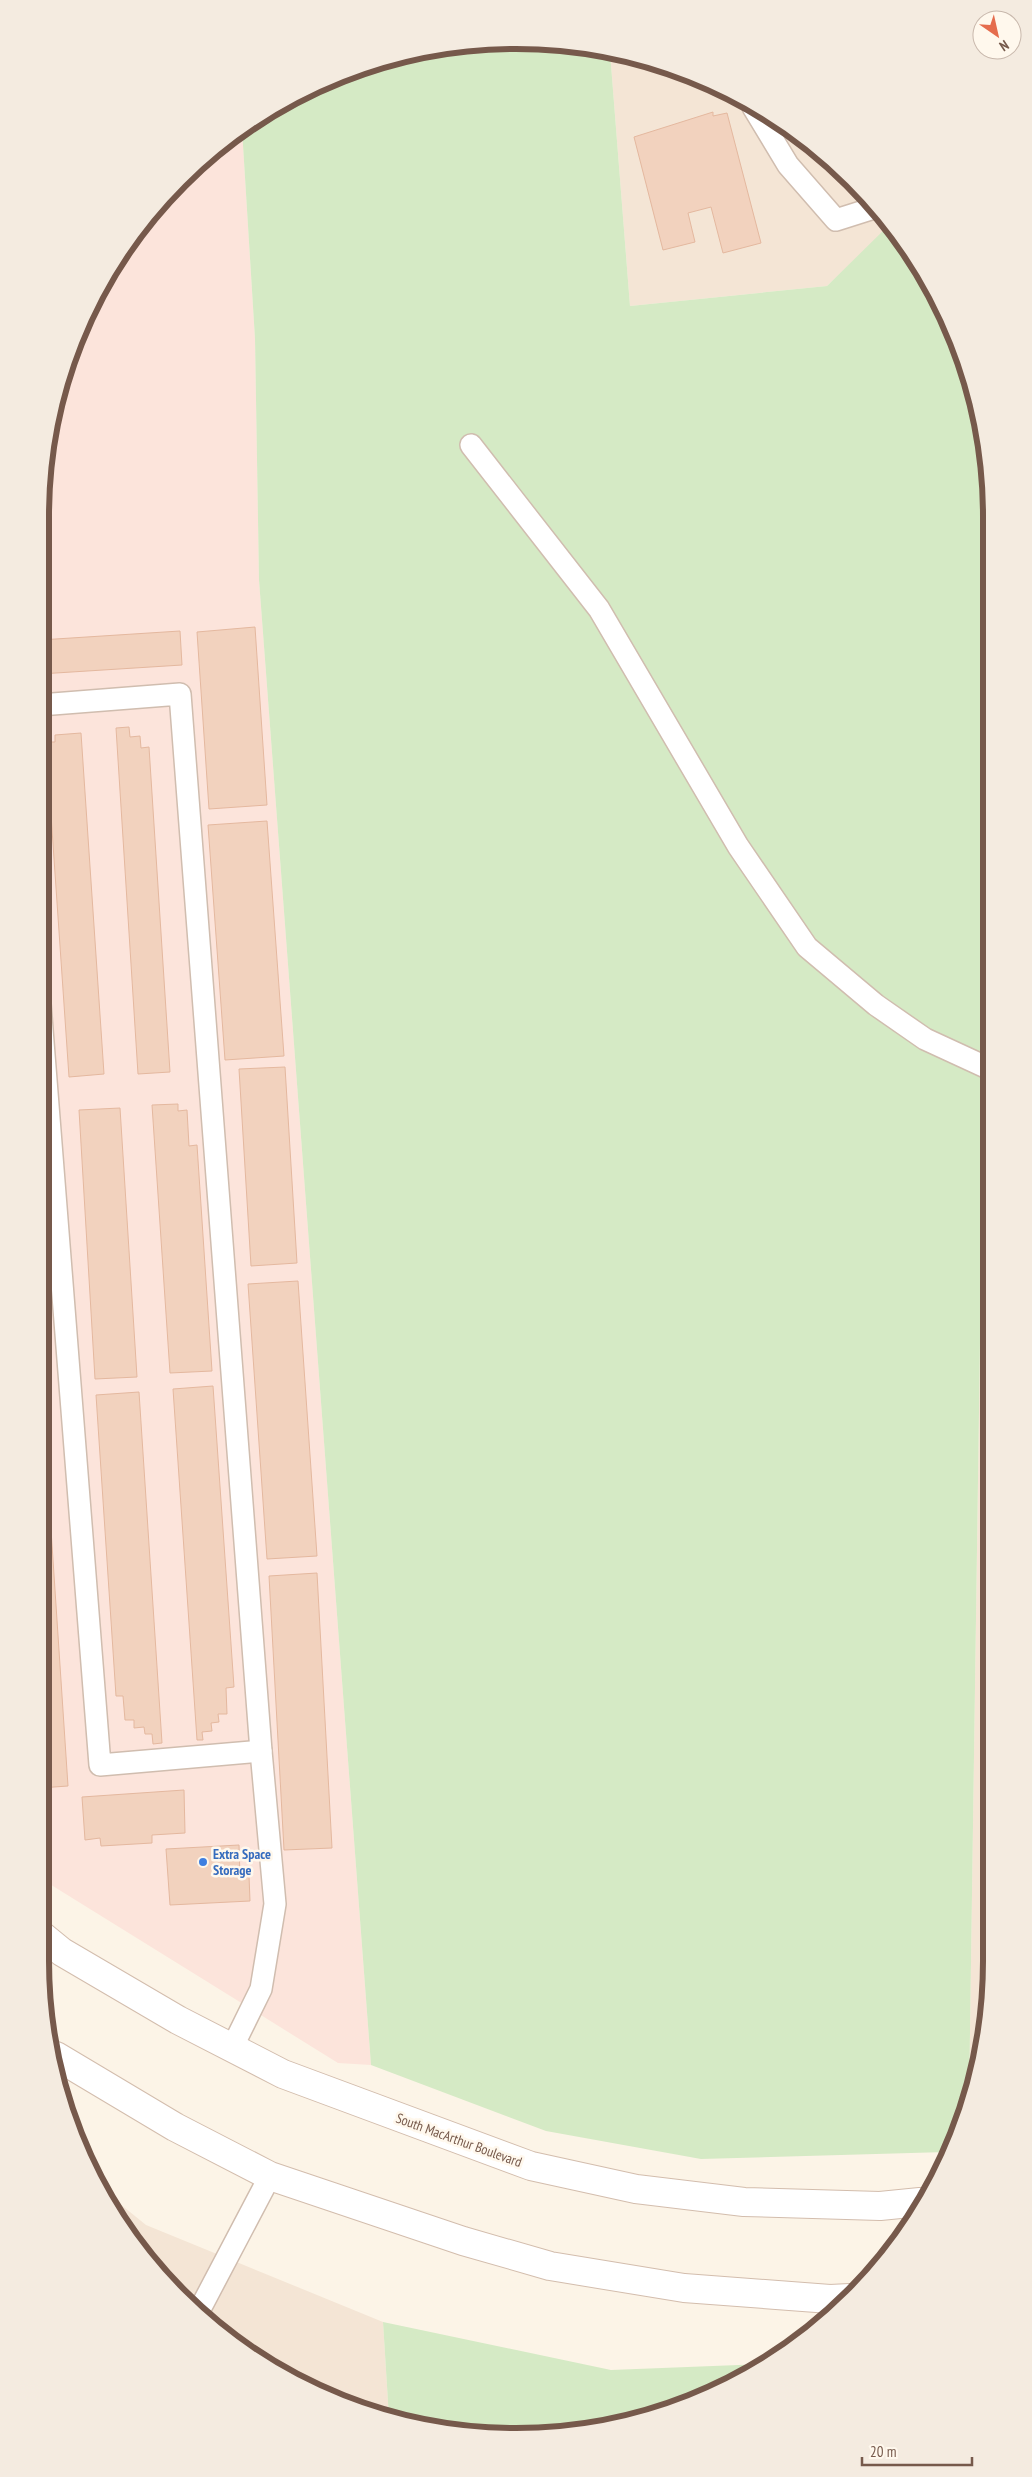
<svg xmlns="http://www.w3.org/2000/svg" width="1032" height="2477" font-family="'PT Sans Narrow',sans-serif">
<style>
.residential{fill:#f4e5d5}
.commercial{fill:#fce4db}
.green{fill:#d5eac5}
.building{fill:#f2d2be;stroke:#e4b89f}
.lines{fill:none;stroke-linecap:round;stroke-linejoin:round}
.lane-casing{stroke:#d0bdaf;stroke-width:24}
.secondary-casing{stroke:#d3bdad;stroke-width:30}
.lane{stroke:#fff;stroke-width:21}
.secondary{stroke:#fff;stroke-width:28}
.shop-dot{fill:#3f7fe0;stroke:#fff8ed;stroke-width:2}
.labels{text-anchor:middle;stroke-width:5;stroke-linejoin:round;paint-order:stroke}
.shop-label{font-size:14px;font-weight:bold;fill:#366cbe;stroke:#fff8ed;text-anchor:start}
.street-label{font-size:14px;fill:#76594b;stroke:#fff8ed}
.rim{fill:none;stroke:#76594b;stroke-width:6}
</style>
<rect width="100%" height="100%" fill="#fcf4e7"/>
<g class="residential">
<path d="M610,52L669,65L781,120L874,202L890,226L827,286L630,306Z"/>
<path d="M989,723L992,1961L969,2101Z"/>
<path d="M98,2186L146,2225L383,2322L389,2418L363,2412L278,2373L158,2275L104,2199Z"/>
</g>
<path class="commercial" d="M242,129L255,339L259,580L371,2065L338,2063L40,1878V516L65,363L104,278L158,202L226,139Z"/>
<g class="green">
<path d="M485,41L578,44L610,52L630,306L827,286L889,225L943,306L988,454L989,723L969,2101L967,2114L946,2152L701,2159L546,2131L371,2065L259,580L255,339L242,129L305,89L393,56Z"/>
<path d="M383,2322L611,2370L767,2364L754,2373L609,2428L454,2433L389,2418Z"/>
</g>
<g class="building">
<path d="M713,112V116L727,113L761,243L723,253L711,207L688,213L695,242L663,250L634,137Z"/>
<path d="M255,627L267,805L209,809L197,632Z"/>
<path d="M180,631L182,665L40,674V640Z"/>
<path d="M129,727L130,737L140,736L141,748L149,747L170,1072L138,1074L116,728Z"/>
<path d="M81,733L104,1074L69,1077L46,742H55V735Z"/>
<path d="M267,821L284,1056L225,1060L208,825Z"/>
<path d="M285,1067L297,1263L251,1266L239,1069Z"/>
<path d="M178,1104V1111L187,1110L189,1146L197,1145L212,1371L170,1373L152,1105Z"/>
<path d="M120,1108L137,1377L95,1379L79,1110Z"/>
<path d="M298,1281L317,1556L267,1559L248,1284Z"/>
<path d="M40,1370L45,1437H40Z"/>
<path d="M213,1386L234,1687L226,1688L227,1714H218L219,1722L211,1723L212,1731L202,1732L203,1740H197L173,1389Z"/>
<path d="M139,1392L162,1743L153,1744L152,1734H145L144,1727L134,1728V1720H125L123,1696H116L96,1395Z"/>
<path d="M40,1454H46L68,1786L40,1788Z"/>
<path d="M317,1573L332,1848L284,1850L269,1576Z"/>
<path d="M184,1790L185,1833L152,1835V1843L101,1846L100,1838L85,1840L82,1797Z"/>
<path d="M239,1845L240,1877L249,1876L250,1901L170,1905L166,1849Z"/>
</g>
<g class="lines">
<defs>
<g id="lane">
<path d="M753,107L788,165L836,220L877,207"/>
<path d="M471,445L599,609L738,846L807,947L876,1005L925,1039L990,1069"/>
<path d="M40,705L180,694L261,1751L275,1904L261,1989L232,2048"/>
<path d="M40,1004L100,1765L261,1751"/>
<path d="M992,1793V1926"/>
<path d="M200,2309L270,2176"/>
</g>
<g id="secondary">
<path d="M40,1934L62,1952L178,2020L283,2074L531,2166L636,2189L744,2202L880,2206L920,2202"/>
<path d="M56,2056L175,2127L270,2176L463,2241L550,2266L684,2288L830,2299L850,2298"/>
</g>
</defs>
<use href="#lane" class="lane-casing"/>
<use href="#secondary" class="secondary-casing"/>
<use href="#lane" class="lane"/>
<use href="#secondary" class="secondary"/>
</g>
<circle class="shop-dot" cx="203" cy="1862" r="5"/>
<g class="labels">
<g class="shop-label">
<text x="213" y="1859">Extra Space<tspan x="213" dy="16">Storage</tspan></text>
</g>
<g class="street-label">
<text transform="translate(459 2140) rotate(20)" y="5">South MacArthur Boulevard</text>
</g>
</g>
<path d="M0 0H1032V2477H0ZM516 49H516A467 467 0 0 1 983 516V1961A467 467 0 0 1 516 2428H516A467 467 0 0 1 49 1961V516A467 467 0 0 1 516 49Z" fill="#f4ebe0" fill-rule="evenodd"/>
<path class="rim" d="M516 49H516A467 467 0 0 1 983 516V1961A467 467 0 0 1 516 2428H516A467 467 0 0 1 49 1961V516A467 467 0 0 1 516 49Z"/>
<g transform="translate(997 35) rotate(146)"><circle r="24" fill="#fff8ed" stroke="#c8b8ac"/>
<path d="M0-4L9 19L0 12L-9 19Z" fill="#e56c4d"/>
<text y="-8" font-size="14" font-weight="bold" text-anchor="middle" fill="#76594b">N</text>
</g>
<path d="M862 2457v8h110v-8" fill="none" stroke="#76594b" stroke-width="2.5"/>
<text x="870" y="2457" font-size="15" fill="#76594b" stroke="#fff8ed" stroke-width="4" paint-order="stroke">20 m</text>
</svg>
